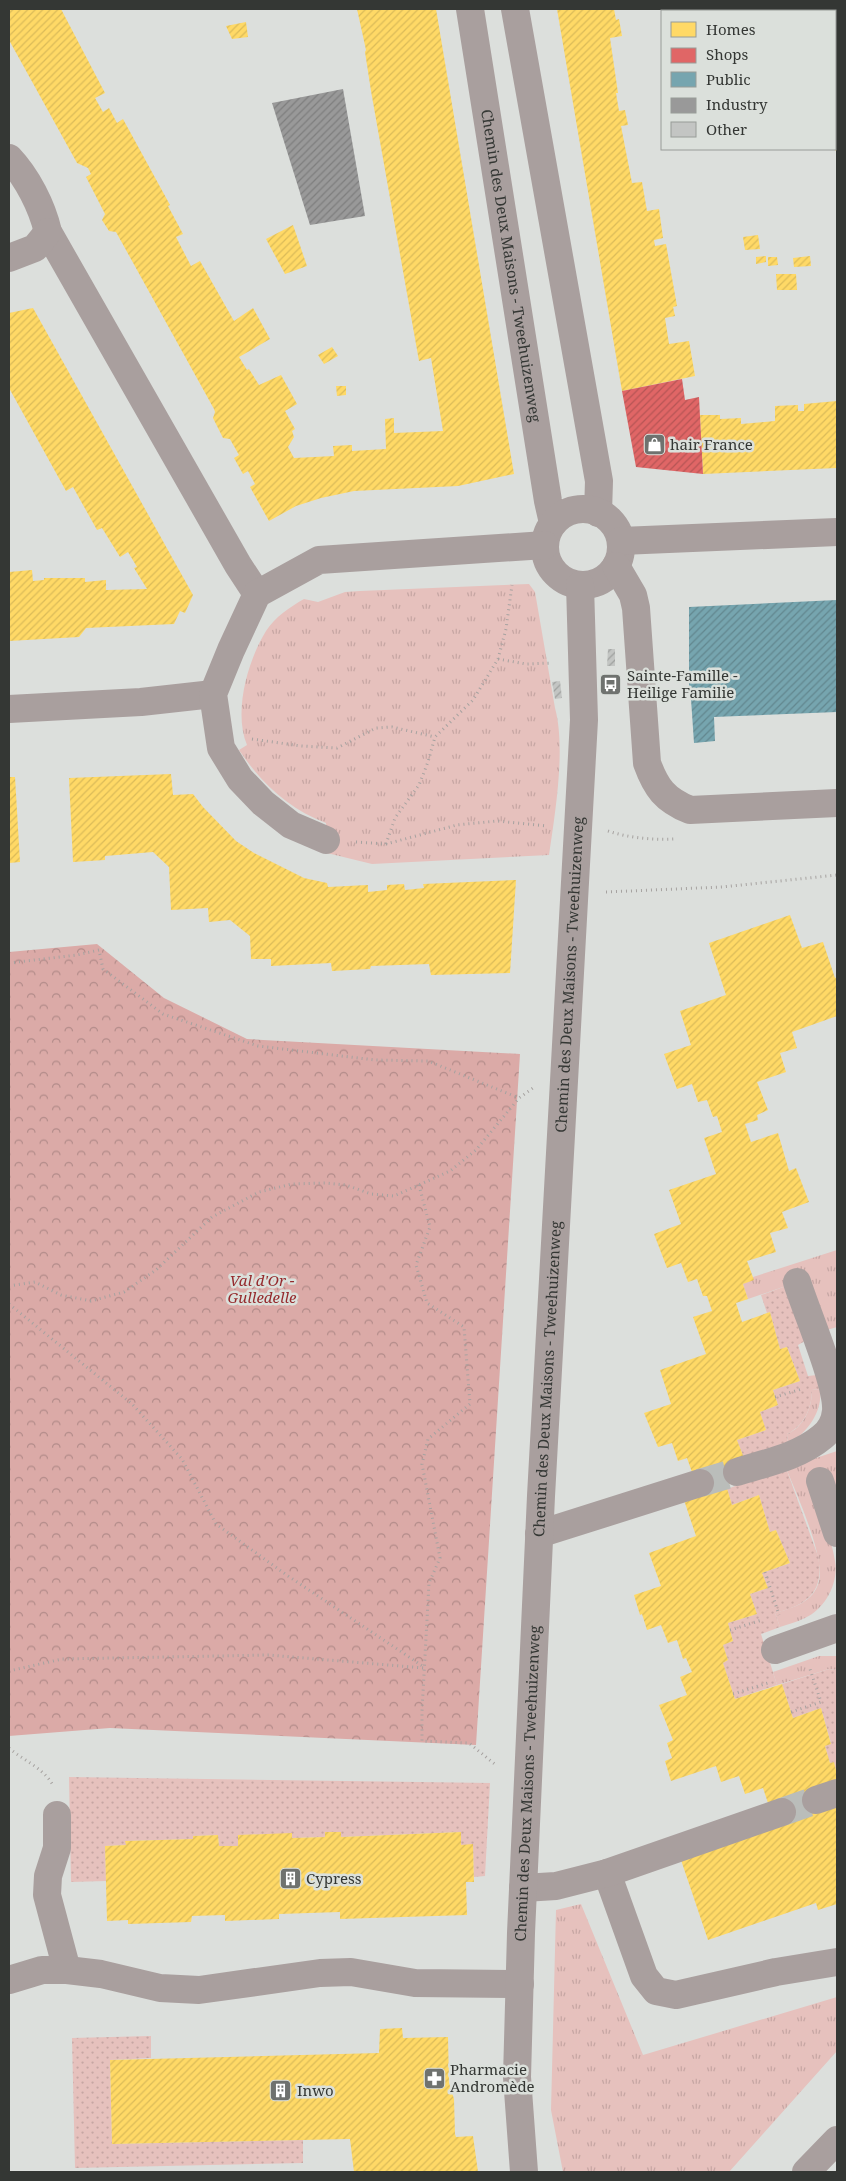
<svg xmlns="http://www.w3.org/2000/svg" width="846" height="2181" font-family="'Noto Serif',serif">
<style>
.grass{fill:url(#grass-tufts)}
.forest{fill:url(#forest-crowns)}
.garden{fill:url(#garden-dots)}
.homes{fill:url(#homes-hatch)}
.shops{fill:url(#shops-hatch)}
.public{fill:url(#public-hatch)}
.industry{fill:url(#industry-hatch)}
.building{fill:url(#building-hatch)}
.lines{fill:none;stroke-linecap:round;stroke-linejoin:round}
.minor-tunnel{stroke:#babdba;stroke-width:28;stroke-dasharray:28 14;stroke-linecap:butt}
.path{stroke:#a6a2a0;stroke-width:3;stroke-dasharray:1 4;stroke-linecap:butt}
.minor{stroke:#a99f9e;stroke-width:28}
.labels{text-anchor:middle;stroke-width:5;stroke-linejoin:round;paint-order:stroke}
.street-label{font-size:15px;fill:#343734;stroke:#dbe0db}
.poi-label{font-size:15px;fill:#343734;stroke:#dbe0db;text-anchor:start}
.park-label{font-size:15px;font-style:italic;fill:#952a2d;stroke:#dbe0db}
</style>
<defs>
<pattern id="grass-tufts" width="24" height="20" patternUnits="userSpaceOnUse" patternTransform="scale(1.25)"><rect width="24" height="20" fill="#e6c1bd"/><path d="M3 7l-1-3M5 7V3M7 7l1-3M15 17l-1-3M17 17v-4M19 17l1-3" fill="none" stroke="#c6a6a3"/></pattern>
<pattern id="forest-crowns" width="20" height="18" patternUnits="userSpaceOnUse" patternTransform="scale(1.25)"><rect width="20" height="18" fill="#dbaaa7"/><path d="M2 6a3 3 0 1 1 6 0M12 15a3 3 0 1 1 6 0" fill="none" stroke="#b28b89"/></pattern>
<pattern id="garden-dots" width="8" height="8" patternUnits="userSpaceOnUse" patternTransform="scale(1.25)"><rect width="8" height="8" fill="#e6c1bd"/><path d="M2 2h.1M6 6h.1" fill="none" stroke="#c6a6a3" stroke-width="1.8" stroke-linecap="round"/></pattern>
<pattern id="homes-hatch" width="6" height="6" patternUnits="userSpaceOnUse" patternTransform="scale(1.25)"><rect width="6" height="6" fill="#ffd966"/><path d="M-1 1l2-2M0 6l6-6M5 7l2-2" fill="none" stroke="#dbbb59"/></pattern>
<pattern id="shops-hatch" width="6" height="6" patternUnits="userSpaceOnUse" patternTransform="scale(1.25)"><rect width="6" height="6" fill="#e06666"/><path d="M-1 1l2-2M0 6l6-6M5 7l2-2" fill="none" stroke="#b65555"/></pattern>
<pattern id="public-hatch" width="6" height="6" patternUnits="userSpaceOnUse" patternTransform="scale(1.25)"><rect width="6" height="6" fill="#76a5af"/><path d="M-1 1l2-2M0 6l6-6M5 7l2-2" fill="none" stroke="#62878f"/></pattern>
<pattern id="industry-hatch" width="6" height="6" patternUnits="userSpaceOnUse" patternTransform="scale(1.25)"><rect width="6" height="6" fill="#999"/><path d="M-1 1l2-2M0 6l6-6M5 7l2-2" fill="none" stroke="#7e7e7e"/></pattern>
<pattern id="building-hatch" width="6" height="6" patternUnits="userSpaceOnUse" patternTransform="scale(1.25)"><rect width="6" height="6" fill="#c3c5c3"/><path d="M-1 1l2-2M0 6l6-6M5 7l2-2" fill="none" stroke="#9fa19f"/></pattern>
</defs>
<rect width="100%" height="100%" fill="#dcdfdc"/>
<g class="grass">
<path d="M529,584L535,592L555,708C566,748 555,814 549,855L372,864L327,853L326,823C289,809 261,783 239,750L247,745C233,712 248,660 266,631C275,617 290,607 304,599L318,602L345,592L360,591Z"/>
<path d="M837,1250V1327L827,1330L786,1286L748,1299L743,1284L753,1277Z"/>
<path d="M820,1389C823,1412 807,1433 788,1444L787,1434C804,1427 812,1408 812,1390Z"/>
<path d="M837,1451V1498L810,1484C818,1509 831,1535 835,1561C839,1583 825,1609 805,1618C797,1622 788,1624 780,1627L775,1613C793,1608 814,1602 819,1581C825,1556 796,1493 786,1468Z"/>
<path d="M819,1656H837V1670L829,1669L777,1685L773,1672Z"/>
<path d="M581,1904L643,2055L837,1997V2051L729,2172H563L551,2110L556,1910Z"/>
</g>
<path class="forest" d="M97,944L164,998L247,1039L520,1054L476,1745L110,1728L9,1736V952Z"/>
<g class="garden">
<path d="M786,1286L805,1341L798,1345L808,1376L817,1375L820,1389L812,1390C812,1408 804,1426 787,1434L788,1444L744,1458L737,1440L766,1430L760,1412L778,1405L773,1390L800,1381L787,1347L780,1349L770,1312L767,1313L761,1295Z"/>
<path d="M786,1468L818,1556C825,1592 807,1605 775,1613L780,1627L761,1634L777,1685L735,1699L723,1663L728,1660L723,1645L733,1641L728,1623L757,1614L750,1594L768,1588L762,1573L790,1563L776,1530L770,1532L759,1495L732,1505L727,1489Z"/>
<path d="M829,1669L837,1670V1774L834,1762L830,1763L825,1746L831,1743L821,1708L793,1718L782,1684Z"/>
<path d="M69,1777L490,1783L485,1876L474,1877L473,1845H461L460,1832L341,1837L340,1832H325V1837L292,1838V1834L238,1835V1846H219L218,1835L193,1836V1839L126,1841V1845L105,1846L106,1881L71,1882Z"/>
<path d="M151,2036V2058L110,2060L112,2144L303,2140V2163L75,2168L72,2038Z"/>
</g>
<g class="homes">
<path d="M9,9H61L105,93L95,98L103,112L109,108L117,123L123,119L170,205L168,206L183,234L176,237L191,266L200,261L234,321L253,308L270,339L239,357L247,370L249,369L259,385L281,375L297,404L285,411L295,429L292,431L294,437L288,447L294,458L334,456L333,446L352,445V451L386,449L385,419L394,418V433L443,431L431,358L419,361L371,91L365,52L366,50L357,9H436L514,474L458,486L354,491L321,498L296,506L269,521L250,487L255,484L248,471L243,474L234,458L239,455L231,441L230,439L223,438L213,418L215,412L214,409L116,232L109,231L102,220L105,214L86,177L91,174L88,168L77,163L9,40Z"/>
<path d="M557,9H614L616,20L619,19L622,36L610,38L618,93H616L619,111L625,110L628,125L621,126L632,183L642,182L647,211L659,209L663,238L654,240L655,246L666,244L677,306L673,307L675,316L665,318L669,344L689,341L695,376L622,391Z"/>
<rect x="742" y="9" width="51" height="2"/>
<path d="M246,22L248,37L232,39L226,26Z"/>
<path d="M835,93L837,96V152L835,150Z"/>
<path d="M293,225L307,266L285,274L266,239Z"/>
<path d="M758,235L760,249L745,250L743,237Z"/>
<path d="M766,256V262L756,264V257Z"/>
<path d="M810,256L811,266L794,267L793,258Z"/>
<path d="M768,257H777L778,265L768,266Z"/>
<path d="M776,274H796L797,290H777Z"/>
<path d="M33,308L193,595L185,613L180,611L174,624L86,628L79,637L9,641V572L32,570L33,581L44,580V578H85V582L106,580V590L147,589L134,568L137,567L128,552L120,557L102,528L97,530L73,487L66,491L9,388V313Z"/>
<path d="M332,347L338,356L324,364L318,355Z"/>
<path d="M336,386H346V395L337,396Z"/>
<path d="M837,401V468L703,474L700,415H720V419L741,418V424L775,421V406L798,405V411H804V404Z"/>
<path d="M171,774L173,795L193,794L203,807L236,841L254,853L304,878L327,883L328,887L368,885V892L387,890V885L404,884L405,890L424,888L423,884L516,880L510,973L431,975L429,964L371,966L370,969L332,971L331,963L271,966V959H251L250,936L230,920L209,922L208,908L171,910L169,867L153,852L105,856V860L73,862L69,778Z"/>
<path d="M9,777H15L20,862L9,863Z"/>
<path d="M790,915L802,948L823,942L835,978L837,977V1016L792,1032L797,1048L780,1053L786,1072L757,1082L768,1110L757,1115L758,1120L745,1124L751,1142L778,1133L789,1171L796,1168L809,1202L782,1212L788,1228L770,1233L776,1252L747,1261L754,1280L743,1284L748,1299L736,1303L742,1322L770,1312L780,1349L787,1347L800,1381L773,1390L778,1405L760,1412L766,1430L737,1440L744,1458L739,1481L726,1485L732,1505L759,1495L770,1532L776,1530L790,1563L762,1573L768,1588L750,1594L757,1614L728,1623L733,1641L723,1645L728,1660L723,1663L735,1699L782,1684L793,1718L821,1708L831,1744L825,1746L830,1763L834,1762L837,1774V1904L818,1910L816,1903L708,1940L681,1860L769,1806L763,1788L745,1794L739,1776L721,1782L716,1766L671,1781L665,1761L672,1758L667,1743L673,1740L659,1705L687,1695L680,1677L692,1672L686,1658L683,1659L677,1640L668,1643L661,1625L647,1630L642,1614L640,1615L634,1595L661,1586L649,1553L696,1536L684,1500L693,1475L687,1458L678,1461L672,1443L658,1447L644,1413L671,1404L660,1370L706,1354L693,1317L712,1311L707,1296H703L697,1279L688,1282L681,1263L667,1268L654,1234L681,1224L669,1190L716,1174L704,1138L722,1132L717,1116L713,1117L707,1100L698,1102L692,1084L677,1089L664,1054L691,1045L680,1011L726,995L709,943Z"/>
<path d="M325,1832H341V1837L461,1832V1845L473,1844L474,1882H466L467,1915L340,1919V1912L279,1914V1919L225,1921V1915L192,1916L191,1922L128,1924V1920L107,1921L105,1846L126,1845L125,1841L193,1839V1836L218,1835L219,1846H238V1835L292,1833V1838L325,1837Z"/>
<path d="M402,2028L403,2038L448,2037L449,2083L454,2099L455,2134L456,2137L473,2136L478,2172H354L350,2139L112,2144L110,2060L379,2053L380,2029Z"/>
</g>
<path class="shops" d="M682,379L685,400L699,397L703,474L636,467L622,391Z"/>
<path class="public" d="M837,600V712L714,717L715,741L694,743L691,699H689V607Z"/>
<path class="industry" d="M343,89L365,216L310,225L272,103Z"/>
<g class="building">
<path d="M608,649H615V666H607Z"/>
<path d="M560,681L562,698L555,699L552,682Z"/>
</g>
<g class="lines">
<g class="minor-tunnel">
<path d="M700,1483L737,1472"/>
<path d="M782,1812L816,1800"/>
</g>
<g class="path">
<path d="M498,659L526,664L552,663"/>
<path d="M252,739L301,746L337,748L376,728L392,727L435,737"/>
<path d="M608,831C629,838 653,840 675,839"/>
<path d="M356,842L386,844L457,825L497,821L547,826"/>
<path d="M386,844L395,818L419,785L428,762L435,737L473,700L498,659L506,629L512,585"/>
<path d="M606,892L722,887L837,875"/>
<path d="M9,963L77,955L99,950L103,969L163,1014L258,1046L375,1060L428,1061L519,1098"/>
<path d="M419,1185L430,1227L416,1265L427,1303L464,1327L470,1404L428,1439L422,1464L440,1558L429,1583L422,1711V1741L469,1743L497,1766"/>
<path d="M9,1286L35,1282L61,1295L91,1301L124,1292L156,1270L212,1217L259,1192L292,1184L325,1183L346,1185L371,1194L394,1196L450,1171L476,1150L519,1098L533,1088"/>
<path d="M9,1304L132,1404L182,1459L216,1524L288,1576L424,1667"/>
<path d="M775,1397L802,1389"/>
<path d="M765,1572L779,1615"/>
<path d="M730,1630L762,1620"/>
<path d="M9,1671L62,1659L269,1655L424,1668"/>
<path d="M733,1694L771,1682"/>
<path d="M791,1712L821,1702L810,1669"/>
<path d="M9,1748C24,1761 42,1767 53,1785"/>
</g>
<g class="minor">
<path id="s1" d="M470,9L548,501L553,523"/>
<path d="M515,9L599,481L598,513"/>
<path d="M9,158C27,177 42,206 48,232L238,565L257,594"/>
<path d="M9,258L35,248L48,232"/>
<circle cx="583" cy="547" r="38"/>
<path d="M621,541L837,532"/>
<path d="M616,566L633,595L636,608L647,763C656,788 665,800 690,810L837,803"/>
<path d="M9,709L141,702L213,694"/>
<path d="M326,840L291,825L263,803L240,779L221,748L213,694L231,650L257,594L319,560L545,545"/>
<path d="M737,1472C765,1463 798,1457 822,1437C830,1431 835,1421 836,1411C838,1385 806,1311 797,1282"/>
<path d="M820,1481L837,1533"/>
<path d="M539,1534L700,1483"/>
<path d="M775,1650L837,1628"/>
<path d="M816,1800L837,1793"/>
<path d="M57,1815V1848L48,1876L47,1895L67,1970"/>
<path d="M607,1873L644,1976L656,1991L676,1995L776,1972L837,1962"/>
<path d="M523,1888L556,1886L607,1873L782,1812"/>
<path d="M9,1980L42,1970H67L101,1974L160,1988L199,1990L320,1973L351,1972L415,1983L520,1984"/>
<path id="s2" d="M524,2172L517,2077L521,1933L541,1496L584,720L580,585"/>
<path d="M806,2172L837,2140"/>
</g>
</g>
<defs>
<symbol id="shop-square" viewBox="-11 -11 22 22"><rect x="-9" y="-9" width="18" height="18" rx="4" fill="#6f726f" stroke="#dbe0db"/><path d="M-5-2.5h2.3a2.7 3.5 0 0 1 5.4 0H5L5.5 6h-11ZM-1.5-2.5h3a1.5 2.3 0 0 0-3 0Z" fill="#fff"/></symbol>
<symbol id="bus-square" viewBox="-11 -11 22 22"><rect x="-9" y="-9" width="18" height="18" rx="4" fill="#6f726f" stroke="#dbe0db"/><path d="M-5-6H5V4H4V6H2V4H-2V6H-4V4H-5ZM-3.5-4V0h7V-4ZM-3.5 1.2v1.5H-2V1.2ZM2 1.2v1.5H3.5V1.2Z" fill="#fff"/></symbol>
<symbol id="building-square" viewBox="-11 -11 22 22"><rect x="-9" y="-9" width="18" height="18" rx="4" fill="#6f726f" stroke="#dbe0db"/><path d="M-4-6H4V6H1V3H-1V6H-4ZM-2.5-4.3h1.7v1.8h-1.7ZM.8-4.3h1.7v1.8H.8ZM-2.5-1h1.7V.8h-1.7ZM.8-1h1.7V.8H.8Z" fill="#fff"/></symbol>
<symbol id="pharmacy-square" viewBox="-11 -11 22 22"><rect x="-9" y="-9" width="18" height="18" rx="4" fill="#6f726f" stroke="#dbe0db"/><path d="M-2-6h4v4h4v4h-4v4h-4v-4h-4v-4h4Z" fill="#fff"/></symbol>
</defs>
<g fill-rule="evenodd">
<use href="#shop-square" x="642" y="432" width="25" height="25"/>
<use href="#bus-square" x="598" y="672" width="25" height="25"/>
<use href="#building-square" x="278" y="1866" width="25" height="25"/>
<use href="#pharmacy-square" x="422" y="2066" width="25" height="25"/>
<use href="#building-square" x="268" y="2078" width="25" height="25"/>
</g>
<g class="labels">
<g class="street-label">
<text dy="5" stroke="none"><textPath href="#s1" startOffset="260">Chemin des Deux Maisons - Tweehuizenweg</textPath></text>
<text dy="5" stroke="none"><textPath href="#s2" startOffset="1199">Chemin des Deux Maisons - Tweehuizenweg</textPath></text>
<text dy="5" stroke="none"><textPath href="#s2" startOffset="794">Chemin des Deux Maisons - Tweehuizenweg</textPath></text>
<text dy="5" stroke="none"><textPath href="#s2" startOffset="389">Chemin des Deux Maisons - Tweehuizenweg</textPath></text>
</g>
<g class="poi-label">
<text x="670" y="450">hair France</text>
<text x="627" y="681">Sainte-Famille -<tspan x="627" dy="17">Heilige Familie</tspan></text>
<text x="306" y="1884">Cypress</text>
<text x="450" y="2075">Pharmacie<tspan x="450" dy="17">Andromède</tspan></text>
<text x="297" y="2096">Inwo</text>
</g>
<g class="park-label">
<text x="262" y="1286">Val d'Or -<tspan x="262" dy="17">Gulledelle</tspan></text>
</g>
</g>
<rect width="846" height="2181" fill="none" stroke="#343734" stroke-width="20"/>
<rect x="661" y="10" width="175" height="140" fill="#dbe0db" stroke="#989c98"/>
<rect x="671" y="22" width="25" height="15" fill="#ffd966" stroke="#989c98"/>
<text x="706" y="35" font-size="15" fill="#343734">Homes</text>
<rect x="671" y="48" width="25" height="15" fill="#e06666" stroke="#989c98"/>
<text x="706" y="60" font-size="15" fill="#343734">Shops</text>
<rect x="671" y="72" width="25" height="15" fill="#76a5af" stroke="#989c98"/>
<text x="706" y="85" font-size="15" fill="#343734">Public</text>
<rect x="671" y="98" width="25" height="15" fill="#999999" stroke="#989c98"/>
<text x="706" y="110" font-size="15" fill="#343734">Industry</text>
<rect x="671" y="122" width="25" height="15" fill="#c3c5c3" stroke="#989c98"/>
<text x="706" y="135" font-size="15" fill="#343734">Other</text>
</svg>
